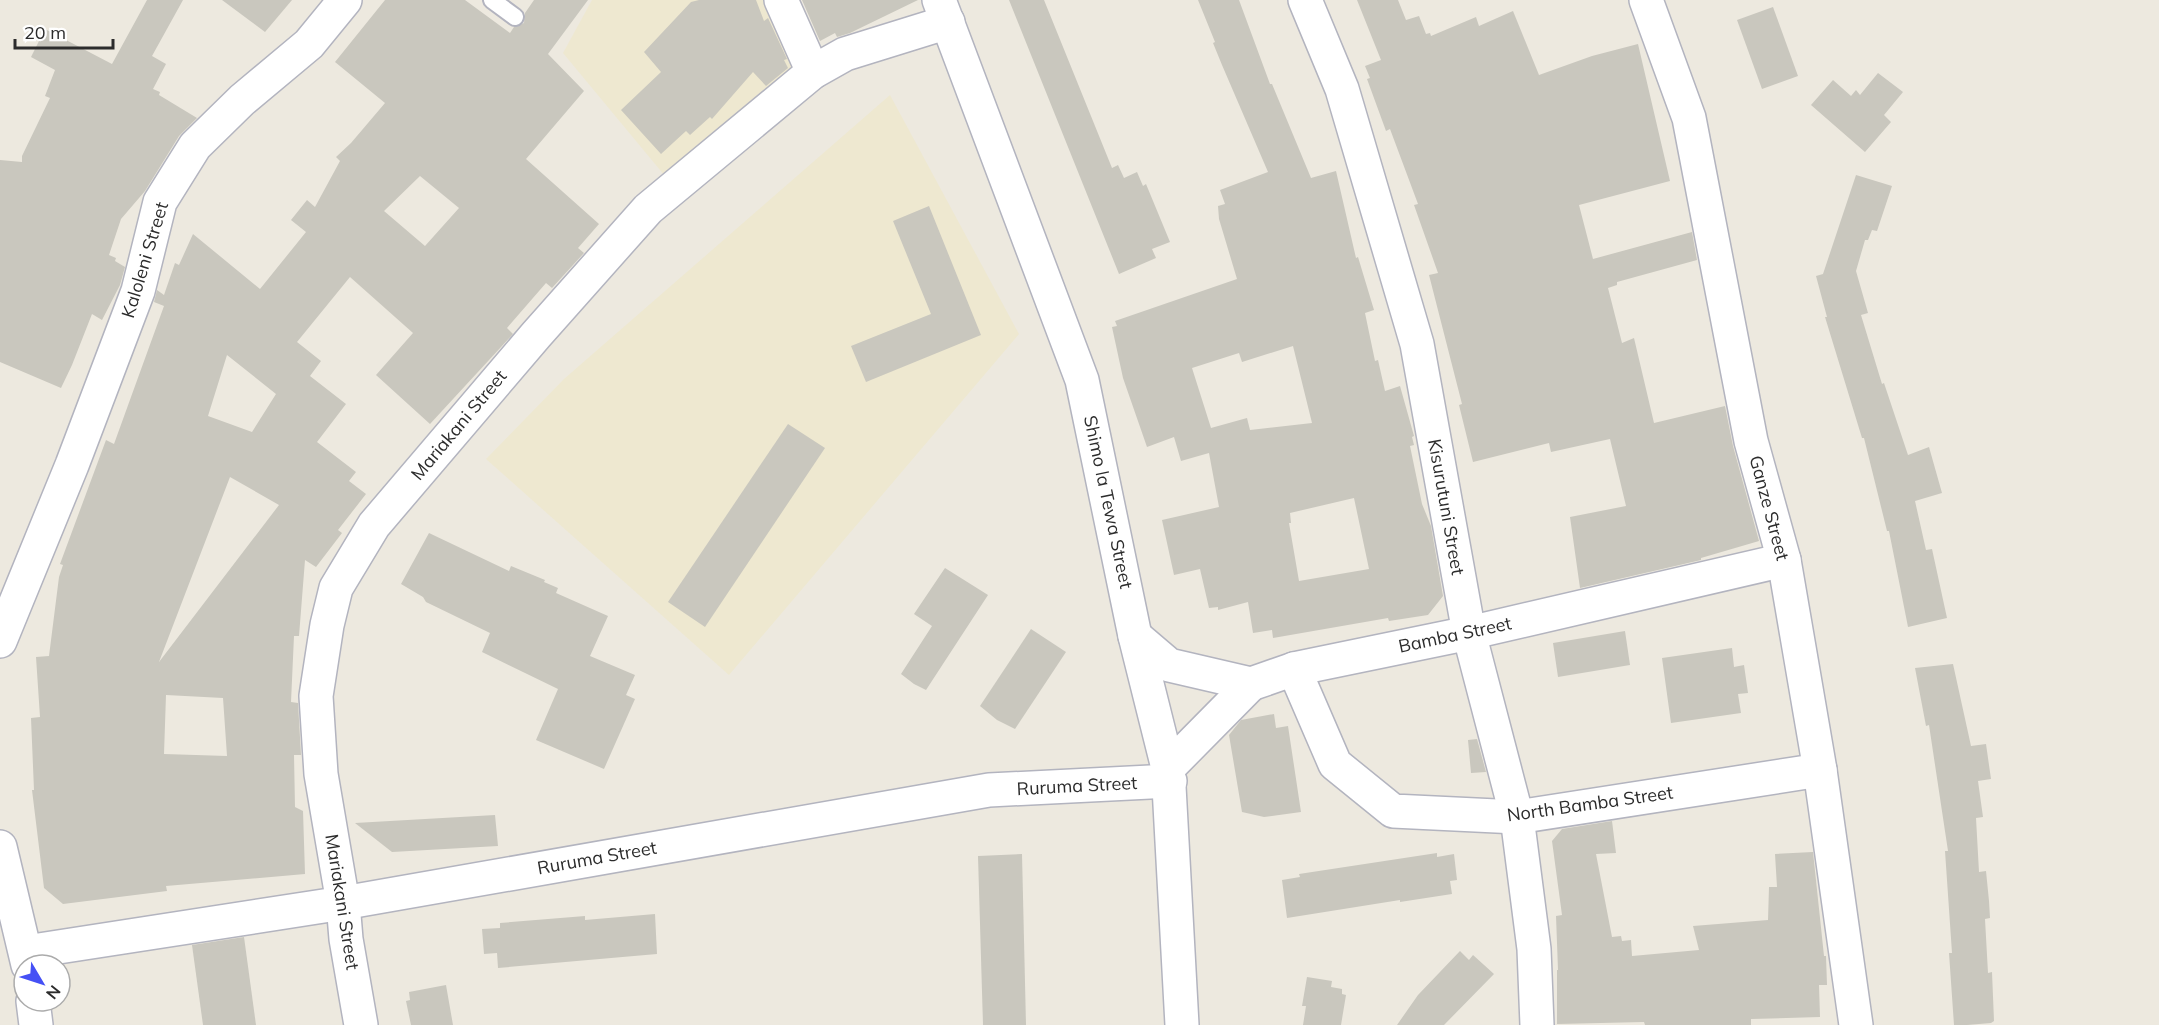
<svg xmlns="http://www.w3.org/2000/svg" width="2159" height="1025" font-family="Mulish,sans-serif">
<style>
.education{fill:#eee8d0}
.building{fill:#c9c7be;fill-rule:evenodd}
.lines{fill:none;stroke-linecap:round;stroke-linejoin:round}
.service-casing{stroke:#b3b4bf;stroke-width:20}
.minor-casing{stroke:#b3b4bf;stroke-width:36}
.tertiary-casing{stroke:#b3b4bf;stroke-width:36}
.service{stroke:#fff;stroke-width:16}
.minor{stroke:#fff;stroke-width:33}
.tertiary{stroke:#fff;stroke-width:33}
.labels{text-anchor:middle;stroke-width:4.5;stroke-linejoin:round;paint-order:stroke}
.street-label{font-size:18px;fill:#2c2c2c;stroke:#fff}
</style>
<rect width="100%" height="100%" fill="#ede9df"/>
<g class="education">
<path d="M592,0H767L797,70L665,176L563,53Z"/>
<path d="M890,95L1019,334L729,675L486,459L564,379Z"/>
</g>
<g class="building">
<path d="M147,0H183L152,56L166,64L153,89L160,92L159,95L197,118L179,136L145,191L121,219L109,255L116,258L115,261L125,267L120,285L102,320L92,314L72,365L61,388L0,362V160L22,162V156L50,98L45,96L55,70L31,57L45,29L112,64Z"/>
<path d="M222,0H292L265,32Z"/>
<path d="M385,0H465L510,33L514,27L524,23L525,13L534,0H588L548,54L584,91L526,159L599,224L578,248L584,253L552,288L546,283L507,328L513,334L430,424L376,375L413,333L350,277L297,342L321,361L310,376L346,404L317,442L356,472L349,481L366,494L338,530L342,533L316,567L305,560L299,636H294L291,702L298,703L301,755H294L295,807L303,811L305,874L166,886L167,891L63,904L44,888L32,790H34L31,718L40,717L36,657L49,656L59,577L63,565L60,564L106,440L114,444L131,397L164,306L154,302L157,290L164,295L175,263L179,265L193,234L260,289L306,232L291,220L307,200L315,207L340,161L336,157L351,143L385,103L335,62ZM420,176L459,208L425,246L384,211ZM227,355L276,394L252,432L208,416ZM230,477L279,505L159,662ZM166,695L223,698L227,756L164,754Z"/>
<path d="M699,0H756L764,21L768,18L787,59L784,60L788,68L766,86L753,72L712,119L710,117L690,135L686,131L661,154L621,110L661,72L644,52L691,2Z"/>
<path d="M802,0H918L850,33L837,37L835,33L820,41Z"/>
<path d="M1009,0H1044L1112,168L1118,165L1124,178L1137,172L1143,186L1146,184L1170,242L1152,249L1156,258L1119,274Z"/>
<path d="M1198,0H1239L1270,84H1272L1311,178L1336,171L1356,258L1358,257L1374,310L1365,313L1375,361L1378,360L1385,391L1400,386L1414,436L1412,437L1414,445L1410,446L1422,504L1431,526L1443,596L1428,615L1389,621L1388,618L1273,638L1272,630L1253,633L1248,602L1218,610V607L1209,608L1200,569L1174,575L1162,520L1219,507L1209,453L1181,461L1174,437L1147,447L1123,378L1112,327L1117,326L1115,321L1237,279L1219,219L1218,206L1225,204L1220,190L1268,172L1222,65L1213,43L1215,42ZM1293,346L1312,423L1250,430L1247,418L1211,428L1192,368L1239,353L1242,362ZM1354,498L1369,569L1299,581L1289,523H1291L1290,513Z"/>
<path d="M1357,0H1398L1406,20L1419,16L1426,34L1430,33L1431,36L1476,17L1479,26L1513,11L1539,75L1592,56L1638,44L1670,181L1579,205L1593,259L1692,232L1697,260L1617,282V285L1608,288L1622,343L1634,338L1654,423L1725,406L1733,446L1759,541L1701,558V560L1580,588L1570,517L1626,506L1610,439L1551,452L1549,443L1473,462L1459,405L1462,404L1429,275L1438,273L1414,205L1418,204L1390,129L1386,131L1367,79L1370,78L1365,66L1381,60Z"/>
<path d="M1773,7L1798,76L1762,89L1737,20Z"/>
<path d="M1878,73L1903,92L1884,115L1891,122L1865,152L1811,105L1833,80L1851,96L1856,90L1860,95Z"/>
<path d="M1856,175L1892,186L1877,231L1872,230L1868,240H1865L1856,271L1868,313L1861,315L1882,384L1884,383L1908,455L1929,447L1942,493L1915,501L1926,550L1932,549L1947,618L1908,627L1889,531H1887L1864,438H1862L1825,317H1827L1816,276L1823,274Z"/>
<path d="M929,206L981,335L866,382L851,346L931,314L893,221Z"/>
<path d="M788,424L825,448L705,627L668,602Z"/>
<path d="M429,533L509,571L511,566L545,580L544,582L558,588L556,593L608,616L590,656L635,675L626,695L635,699L604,769L536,740L558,689L482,652L490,633L426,602L423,597L401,584Z"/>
<path d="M945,568L988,595L926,690L914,684L901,674L932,626L914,614Z"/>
<path d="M1031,629L1066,652L1015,729L997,720L980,706Z"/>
<path d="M1625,631L1630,665L1558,677L1553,643Z"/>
<path d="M1732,648L1734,667L1744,665L1748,693L1738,694L1741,713L1671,723L1662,658Z"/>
<path d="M1953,664L1971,746L1986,744L1991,779L1978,781L1983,817L1976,818L1979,872L1986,871L1989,901L1990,918L1985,919L1988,973L1992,972L1994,1021L1991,1023L1967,1025H1954L1949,953H1952L1945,851H1948L1929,725L1926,726L1915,668Z"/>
<path d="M1274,714L1276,728L1288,726L1301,812L1264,817L1242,812L1229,735L1241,720Z"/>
<path d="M1477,739L1486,772L1471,773L1468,740Z"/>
<path d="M495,815L498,846L392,852L355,823Z"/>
<path d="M1612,821L1616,853L1596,854L1612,937L1621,936L1622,941L1631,940L1632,956L1699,950L1693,926L1768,920L1769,887H1777L1775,854L1813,852L1824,956H1826L1827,985H1819L1820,1017L1751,1019V1025H1645L1644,1022L1557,1024V970H1558L1556,916L1562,915L1552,841L1562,829Z"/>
<path d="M1437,853V857L1454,854L1457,880L1450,881L1452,894L1400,902V900L1287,918L1282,880L1300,877L1299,874Z"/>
<path d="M1022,854L1026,1025H983L978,856Z"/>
<path d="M655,914L657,954L498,968L497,953L484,954L482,929L500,928V923L585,916V920Z"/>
<path d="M244,937L256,1025H203L192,945Z"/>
<path d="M1460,951L1469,960L1473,955L1494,974L1444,1025H1397L1418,995Z"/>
<path d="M1307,977L1332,981L1331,987L1342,989V994L1346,995L1341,1025H1303L1306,1006H1302Z"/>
<path d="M446,985L453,1025H411L406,1001L410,1000L409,992Z"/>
</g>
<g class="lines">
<defs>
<path id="service" d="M492,0L515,17"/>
<g id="minor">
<path d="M781,0L813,72"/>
<path d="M1305,0L1342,89L1417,344L1469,633L1517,817L1534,949L1537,1025"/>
<path d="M1646,0L1689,118L1751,441L1784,560L1820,770L1856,1025"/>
<path d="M1135,636L1169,665L1251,684L1294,669L1469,633L1784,560"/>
<path d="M0,641L72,465L138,291L160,202L195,146L242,100L309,44L345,0"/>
<path d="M1294,669L1335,764L1393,811L1517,817L1820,770"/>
<path d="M1168,768L1251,684"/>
<path d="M0,847L28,965"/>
<path d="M26,952L343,903L989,790L1170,781"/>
<path d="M33,1001L36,1025"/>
<path d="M361,1025L346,939L343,903L321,774L316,696L327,625L336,588L374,525L536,335L648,209L813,72L845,54L948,22"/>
</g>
<path id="tertiary" d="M939,0L1082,380L1135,636L1168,768L1182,1025"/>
</defs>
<use href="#service" class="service-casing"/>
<use href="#minor" class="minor-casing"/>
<use href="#tertiary" class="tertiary-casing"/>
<use href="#service" class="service"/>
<use href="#minor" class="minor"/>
<use href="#tertiary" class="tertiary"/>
</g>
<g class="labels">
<g class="street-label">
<text transform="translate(145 260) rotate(-73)" y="6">Kaloleni Street</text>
<text transform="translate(459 425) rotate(-50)" y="6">Mariakani Street</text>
<text transform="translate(1108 502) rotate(78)" y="6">Shimo la Tewa Street</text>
<text transform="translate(1446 507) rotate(80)" y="6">Kisurutuni Street</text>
<text transform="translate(1769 508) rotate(75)" y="6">Ganze Street</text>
<text transform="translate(1455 635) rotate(-12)" y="6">Bamba Street</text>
<text transform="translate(1077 786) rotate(-3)" y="6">Ruruma Street</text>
<text transform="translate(1590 804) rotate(-8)" y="6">North Bamba Street</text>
<text transform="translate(597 858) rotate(-10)" y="6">Ruruma Street</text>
<text transform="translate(342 902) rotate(81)" y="6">Mariakani Street</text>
</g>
</g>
<g transform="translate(42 983) rotate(129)"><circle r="28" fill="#ffffff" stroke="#ababab" stroke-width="1.5"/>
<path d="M0-4.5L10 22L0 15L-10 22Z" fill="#4550f5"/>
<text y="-9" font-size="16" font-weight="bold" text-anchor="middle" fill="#2c2c2c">N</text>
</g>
<path d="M15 39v9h98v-9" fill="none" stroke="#2c2c2c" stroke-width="3"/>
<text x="24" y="39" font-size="18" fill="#2c2c2c" stroke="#ffffff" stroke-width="4.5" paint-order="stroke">20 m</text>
</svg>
